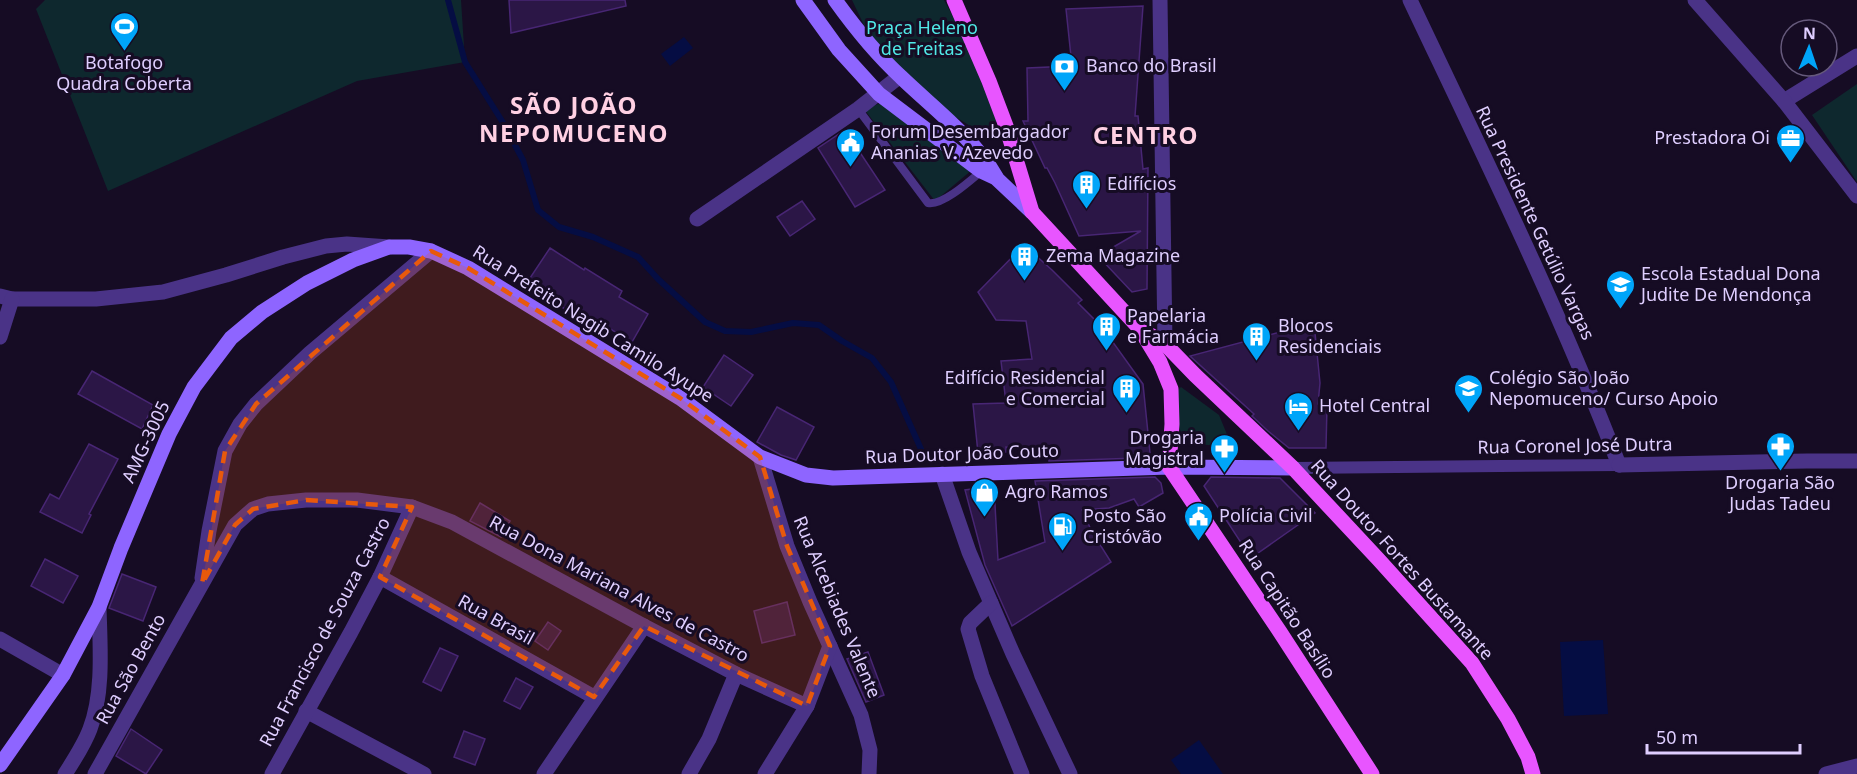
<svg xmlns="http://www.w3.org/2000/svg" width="1857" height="774" font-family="'Noto Sans',sans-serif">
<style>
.green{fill:#0e282e}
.water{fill:#050d43}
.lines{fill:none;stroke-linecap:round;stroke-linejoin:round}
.stream{stroke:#050d43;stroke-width:6}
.building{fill:#2b1646;stroke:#482674;stroke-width:1.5}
.service{stroke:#4a3387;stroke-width:8}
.pedestrian{stroke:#4a3387;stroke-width:12}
.minor{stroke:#4a3387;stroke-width:15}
.tertiary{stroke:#4a3387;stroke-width:15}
.secondary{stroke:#8e65ff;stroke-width:15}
.primary{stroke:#e855ff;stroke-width:15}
.marked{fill:#e8590c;fill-opacity:0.2;stroke:#e8590c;stroke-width:4.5;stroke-dasharray:12 8;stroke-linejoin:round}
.labels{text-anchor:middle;stroke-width:6;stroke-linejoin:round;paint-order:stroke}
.park-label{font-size:18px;fill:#50e9e7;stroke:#160c24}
.poi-label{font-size:18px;fill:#dfceff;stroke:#160c24;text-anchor:start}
.street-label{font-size:18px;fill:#dfceff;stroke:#160c24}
.district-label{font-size:24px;font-weight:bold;letter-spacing:1.5px;fill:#ffd0e3;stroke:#160c24}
</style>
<rect width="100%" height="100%" fill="#160c24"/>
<g class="green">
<path d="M45,0H461L465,62L357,81L108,191L36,9Z"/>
<path d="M852,0H944L964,37L996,120V135L977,130L929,101L873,44Z"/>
<path d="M1857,84V182L1812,115Z"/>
<path d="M884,102L973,169L935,201L864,109Z"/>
<path d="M1181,387L1219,415L1231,444C1221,444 1208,446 1197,444C1173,440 1178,410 1177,391Z"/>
</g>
<g class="water">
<path d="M684,37L693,48L670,66L661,54Z"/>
<path d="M1603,640L1608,714L1564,716L1560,642Z"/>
<path d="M1199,740L1223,774H1181L1171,760Z"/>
</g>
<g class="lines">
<path class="stream" d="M448,0L465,62L502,121L523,160L538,210L559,227L593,237L638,257L658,279L705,322L725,331L751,332L793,323L819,325L842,341L872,358L891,382L921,449"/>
</g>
<g class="building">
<path d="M509,0H625L626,6L511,33Z"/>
<path d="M1143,6L1135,116H1138L1143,169L1148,168L1147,289L1132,292L1098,256L1141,231L1079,236L1055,183L1047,168H1045L1023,121H1028L1027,68L1072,66L1066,9Z"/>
<path d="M845,130L885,190L855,207L818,148Z"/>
<path d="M802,201L815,219L790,236L777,217Z"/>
<path d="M1024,245L1052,270L1082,300L1078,303L1102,327L1143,384L1150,453L1134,454L1138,458L1049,461V449L1006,447V452L978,453L973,404L1006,403L1001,361L1032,359L1026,321L996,320L978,292Z"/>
<path d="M550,248L584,270L585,268L622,291L619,297L648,314L632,342L602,324L598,330L554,302L551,305L524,287Z"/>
<path d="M1314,323L1320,383L1318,404L1327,406L1326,448H1289L1268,431L1252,416L1254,414L1190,356Z"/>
<path d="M724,355L753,375L731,406L703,387Z"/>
<path d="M92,371L153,405L142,429L78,394Z"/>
<path d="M777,407L814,427L796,460L781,455L757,442Z"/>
<path d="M89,444L118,459L89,514L91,515L82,533L40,512L50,494L59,499Z"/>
<path d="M1155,477L1161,483L1163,493L1139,507L1134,499L1109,508L1082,510L1092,532L1111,562L1012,626L985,565L965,490L994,486L998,560L1045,542L1035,481Z"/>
<path d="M1211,477L1280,478L1315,513L1251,558L1204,486Z"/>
<path d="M480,503L510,521L501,537L470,521Z"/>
<path d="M45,559L78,576L63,603L31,586Z"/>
<path d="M122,574L156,587L143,621L109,608Z"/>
<path d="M787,602L795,635L762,643L754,611Z"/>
<path d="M548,622L561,631L548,650L535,641Z"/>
<path d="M440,648L458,656L441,691L423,682Z"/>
<path d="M868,652L884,695L866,702L847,659Z"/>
<path d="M516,678L533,687L520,709L504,701Z"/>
<path d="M131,729L162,750L146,774L116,756Z"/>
<path d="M464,731L485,739L475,765L454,757Z"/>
</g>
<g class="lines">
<path class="service" d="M858,109L928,203C943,206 972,179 984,169"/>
<path class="pedestrian" d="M1293,468L1619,465"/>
<g class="minor">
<path d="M1160,0L1165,344"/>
<path d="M1410,0C1483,154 1558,307 1619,465"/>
<path d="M1784,101L1857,56"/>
<path d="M697,219L858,109L900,76"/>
<path d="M0,296L12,299H96L163,292L226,275L283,257L326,246L347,244L389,247"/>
<path d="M0,337L12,299"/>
<path d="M760,457L787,546L810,602L861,715L870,750L869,774"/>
<path d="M942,474L969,552L1013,654L1070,774"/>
<path d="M380,577L594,697"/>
<path d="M202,578L209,531L225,451L240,424L256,404L310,353L431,251"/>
<path d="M991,603L970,623L968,629L982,676L1022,774"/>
<path d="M0,639L63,675"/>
<path d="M306,711L424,774"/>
<path d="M95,774L235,525L253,509L268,504L306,500H357L412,507L452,522L644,626L736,674L807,706"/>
<path d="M272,774L351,632L380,577L412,507"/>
<path d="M544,774L644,626"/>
<path d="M689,774L709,739L736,674"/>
<path d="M765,774L807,706L830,646"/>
</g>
<g class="tertiary">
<path d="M1695,0L1784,101L1857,196"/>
<path d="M1619,465L1807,461H1857"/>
<path d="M65,774C74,760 84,745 90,729C104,692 100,646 99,607"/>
<path d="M1826,774L1857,766"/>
</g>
<g class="secondary">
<path d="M803,0L839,50L879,94L981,171L996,178L1032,212"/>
<path d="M835,0C855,28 876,54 901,77C932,107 975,139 996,177"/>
<path d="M0,765L63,675L99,607L121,548L169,434L194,387L231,338L262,312L307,283L353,260L389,247H409L431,251L468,268L680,398L760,457L806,475L833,478L1169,467L1293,468"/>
</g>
<g class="primary">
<path d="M954,0L989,81L1006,126L1032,212L1140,329L1160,362L1171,389L1172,424L1169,467L1280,632L1372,774"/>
<path d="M1142,330L1165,344L1195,375L1293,468L1379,560L1472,663L1508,719L1528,757L1533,774"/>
</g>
</g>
<path class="marked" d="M431,251L468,268L680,398L760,457L787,546L830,646L807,706L644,626L594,697L380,577L412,507L306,500L253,509L235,525L202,584L225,451L256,404Z"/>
<defs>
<symbol id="stadium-pin" viewBox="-11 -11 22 30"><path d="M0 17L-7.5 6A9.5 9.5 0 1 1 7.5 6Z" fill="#00a5f9" stroke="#160c24"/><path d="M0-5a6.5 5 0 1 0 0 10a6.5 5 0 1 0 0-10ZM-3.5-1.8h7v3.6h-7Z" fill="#fff"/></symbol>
<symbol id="bank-pin" viewBox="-11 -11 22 30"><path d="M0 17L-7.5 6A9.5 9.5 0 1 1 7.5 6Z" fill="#00a5f9" stroke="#160c24"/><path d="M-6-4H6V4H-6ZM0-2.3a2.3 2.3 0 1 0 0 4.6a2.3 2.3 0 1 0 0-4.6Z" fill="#fff"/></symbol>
<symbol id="office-pin" viewBox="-11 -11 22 30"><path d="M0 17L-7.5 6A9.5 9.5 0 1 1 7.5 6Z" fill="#00a5f9" stroke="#160c24"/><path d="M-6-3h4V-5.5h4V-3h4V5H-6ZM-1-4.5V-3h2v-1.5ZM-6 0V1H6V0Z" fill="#fff"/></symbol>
<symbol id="civic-pin" viewBox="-11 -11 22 30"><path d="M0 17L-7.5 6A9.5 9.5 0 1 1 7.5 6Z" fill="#00a5f9" stroke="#160c24"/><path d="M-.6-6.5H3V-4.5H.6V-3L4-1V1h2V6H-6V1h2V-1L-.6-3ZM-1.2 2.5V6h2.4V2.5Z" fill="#fff"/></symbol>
<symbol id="building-pin" viewBox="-11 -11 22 30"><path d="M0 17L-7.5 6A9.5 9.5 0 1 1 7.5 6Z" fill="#00a5f9" stroke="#160c24"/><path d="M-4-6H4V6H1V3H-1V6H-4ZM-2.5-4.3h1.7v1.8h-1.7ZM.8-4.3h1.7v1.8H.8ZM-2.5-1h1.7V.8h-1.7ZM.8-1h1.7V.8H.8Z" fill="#fff"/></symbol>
<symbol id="school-pin" viewBox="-11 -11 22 30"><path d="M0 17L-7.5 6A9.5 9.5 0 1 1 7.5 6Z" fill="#00a5f9" stroke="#160c24"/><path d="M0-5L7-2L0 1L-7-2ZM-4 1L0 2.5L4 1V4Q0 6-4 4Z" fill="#fff"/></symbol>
<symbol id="hotel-pin" viewBox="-11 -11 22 30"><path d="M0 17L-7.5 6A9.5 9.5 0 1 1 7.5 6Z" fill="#00a5f9" stroke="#160c24"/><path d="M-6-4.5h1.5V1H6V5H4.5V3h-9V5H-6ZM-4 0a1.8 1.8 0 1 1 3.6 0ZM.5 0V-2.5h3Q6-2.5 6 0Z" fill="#fff"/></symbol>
<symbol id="pharmacy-pin" viewBox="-11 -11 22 30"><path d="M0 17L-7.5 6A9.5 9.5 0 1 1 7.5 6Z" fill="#00a5f9" stroke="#160c24"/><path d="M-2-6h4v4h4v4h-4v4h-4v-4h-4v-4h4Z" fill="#fff"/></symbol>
<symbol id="shop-pin" viewBox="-11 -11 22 30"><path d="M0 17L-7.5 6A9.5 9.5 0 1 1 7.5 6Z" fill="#00a5f9" stroke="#160c24"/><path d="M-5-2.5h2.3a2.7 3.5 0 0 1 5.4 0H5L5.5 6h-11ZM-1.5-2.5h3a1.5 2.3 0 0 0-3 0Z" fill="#fff"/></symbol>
<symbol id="fuel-pin" viewBox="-11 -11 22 30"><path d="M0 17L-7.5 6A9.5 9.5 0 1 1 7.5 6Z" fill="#00a5f9" stroke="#160c24"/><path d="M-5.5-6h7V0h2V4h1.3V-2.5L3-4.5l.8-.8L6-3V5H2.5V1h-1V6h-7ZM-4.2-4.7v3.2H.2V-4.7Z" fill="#fff"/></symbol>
</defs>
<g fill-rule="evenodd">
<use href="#stadium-pin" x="108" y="10" width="33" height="45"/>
<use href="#bank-pin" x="1048" y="50" width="33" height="45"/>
<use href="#office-pin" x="1774" y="122" width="33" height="45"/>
<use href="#civic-pin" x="834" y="126" width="33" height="45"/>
<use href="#building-pin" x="1070" y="168" width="33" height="45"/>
<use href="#building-pin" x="1008" y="240" width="33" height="45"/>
<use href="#school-pin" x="1604" y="268" width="33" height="45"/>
<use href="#building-pin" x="1090" y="310" width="33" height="45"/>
<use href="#building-pin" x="1240" y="320" width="33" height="45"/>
<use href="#building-pin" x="1110" y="372" width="33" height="45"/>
<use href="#school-pin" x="1452" y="372" width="33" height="45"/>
<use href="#hotel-pin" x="1282" y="390" width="33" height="45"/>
<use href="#pharmacy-pin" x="1764" y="430" width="33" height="45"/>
<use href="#pharmacy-pin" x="1208" y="432" width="33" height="45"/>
<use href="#shop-pin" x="968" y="476" width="33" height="45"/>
<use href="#civic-pin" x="1182" y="500" width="33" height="45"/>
<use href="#fuel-pin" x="1046" y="510" width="33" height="45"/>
</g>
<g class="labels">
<g class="park-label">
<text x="922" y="34">Praça Heleno<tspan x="922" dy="21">de Freitas</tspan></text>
</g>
<g class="poi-label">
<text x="124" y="69" text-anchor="middle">Botafogo<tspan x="124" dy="21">Quadra Coberta</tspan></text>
<text x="1086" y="72">Banco do Brasil</text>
<text x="871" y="138">Forum Desembargador<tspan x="871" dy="21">Ananias V. Azevedo</tspan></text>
<text x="1770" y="144" text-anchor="end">Prestadora Oi</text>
<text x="1107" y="190">Edifícios</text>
<text x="1046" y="262">Zema Magazine</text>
<text x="1641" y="280">Escola Estadual Dona<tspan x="1641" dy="21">Judite De Mendonça</tspan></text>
<text x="1127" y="322">Papelaria<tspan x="1127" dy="21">e Farmácia</tspan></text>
<text x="1278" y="332">Blocos<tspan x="1278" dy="21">Residenciais</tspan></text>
<text x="1105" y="384" text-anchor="end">Edifício Residencial<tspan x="1105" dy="21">e Comercial</tspan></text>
<text x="1489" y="384">Colégio São João<tspan x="1489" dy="21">Nepomuceno/ Curso Apoio</tspan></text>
<text x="1319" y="412">Hotel Central</text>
<text x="1204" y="444" text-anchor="end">Drogaria<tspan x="1204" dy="21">Magistral</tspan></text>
<text x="1780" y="489" text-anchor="middle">Drogaria São<tspan x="1780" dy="21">Judas Tadeu</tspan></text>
<text x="1005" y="498">Agro Ramos</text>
<text x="1083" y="522">Posto São<tspan x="1083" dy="21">Cristóvão</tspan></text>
<text x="1219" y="522">Polícia Civil</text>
</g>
<g class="street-label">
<text transform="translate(1535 223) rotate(65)" y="6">Rua Presidente Getúlio Vargas</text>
<text transform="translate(593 324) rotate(32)" y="6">Rua Prefeito Nagib Camilo Ayupe</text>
<text transform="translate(146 442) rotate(-65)" y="6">AMG-3005</text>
<text transform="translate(1575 446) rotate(-1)" y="6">Rua Coronel José Dutra</text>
<text transform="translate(962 454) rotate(-2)" y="6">Rua Doutor João Couto</text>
<text transform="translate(1402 560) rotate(48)" y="6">Rua Doutor Fortes Bustamante</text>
<text transform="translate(619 589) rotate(28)" y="6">Rua Dona Mariana Alves de Castro</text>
<text transform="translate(837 607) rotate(67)" y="6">Rua Alcebiades Valente</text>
<text transform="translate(1287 609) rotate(57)" y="6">Rua Capitão Basílio</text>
<text transform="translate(496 620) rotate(29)" y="6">Rua Brasil</text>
<text transform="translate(325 632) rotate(-62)" y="6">Rua Francisco de Souza Castro</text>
<text transform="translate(131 669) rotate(-61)" y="6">Rua São Bento</text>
</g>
<g class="district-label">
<text x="574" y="114">SÃO JOÃO<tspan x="574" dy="28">NEPOMUCENO</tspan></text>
<text x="1146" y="144">CENTRO</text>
</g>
</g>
<g transform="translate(1809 48) rotate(2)"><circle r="28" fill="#160c24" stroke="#665a7c" stroke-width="1.5"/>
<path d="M0-4.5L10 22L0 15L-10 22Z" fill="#00a5f9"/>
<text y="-9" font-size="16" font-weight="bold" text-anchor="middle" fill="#dfceff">N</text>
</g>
<path d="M1647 744v9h153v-9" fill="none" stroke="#dfceff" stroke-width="3"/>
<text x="1656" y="744" font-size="18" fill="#dfceff" stroke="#160c24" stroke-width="4.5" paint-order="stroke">50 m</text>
</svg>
